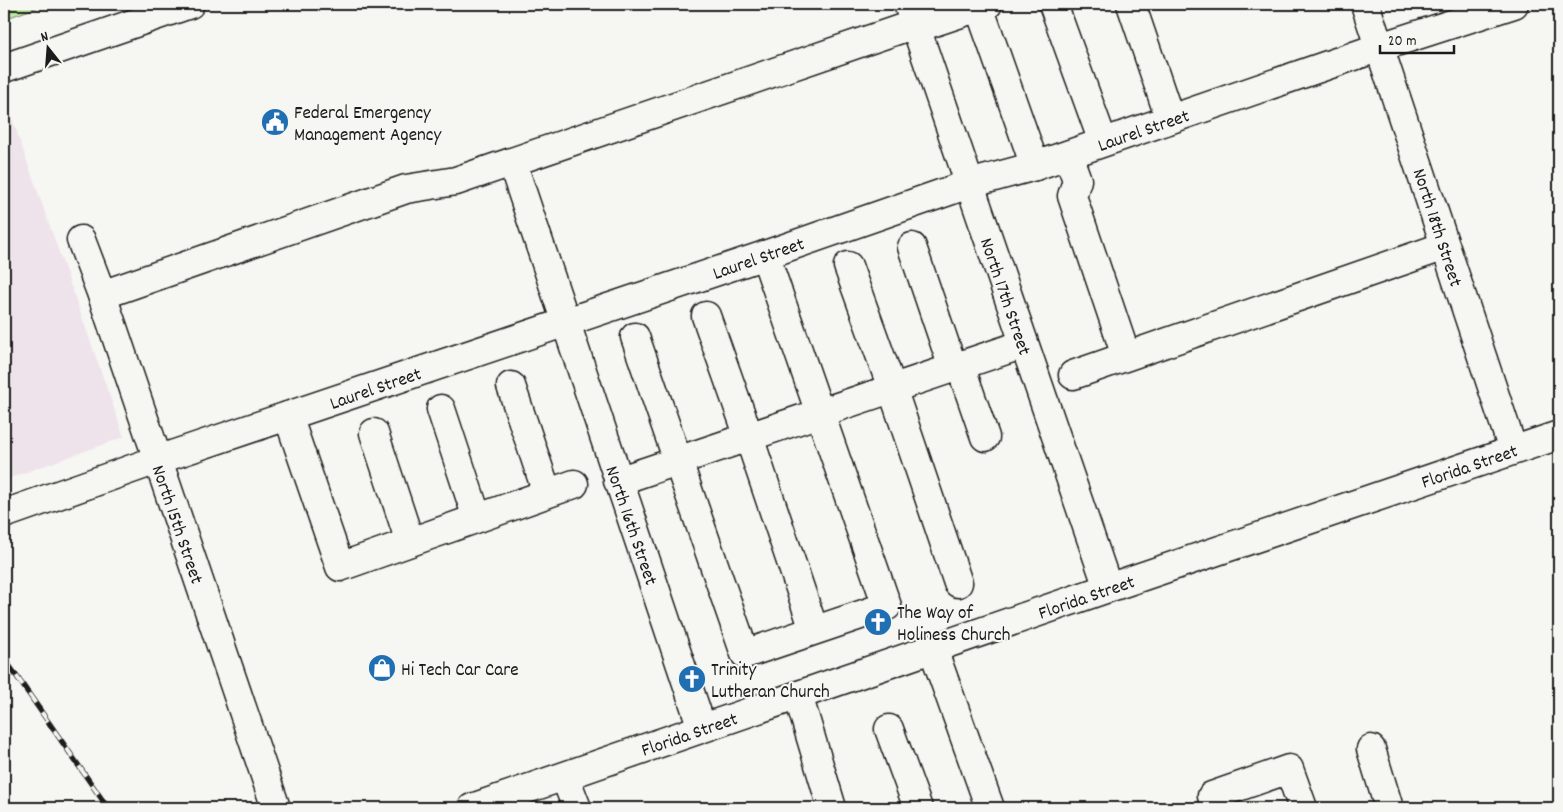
<svg xmlns="http://www.w3.org/2000/svg" width="1563" height="812" font-family="Dekko,sans-serif">
<style>
.built{fill:#eee2eb}
.green{fill:#c2e8a3;stroke:#6f8260}
.lines{fill:none;stroke-linecap:round;stroke-linejoin:round}
.minor-casing{stroke:#1c1c1c;stroke-width:31}
.major-casing{stroke:#1c1c1c;stroke-width:31}
.minor{stroke:#f6f6f2;stroke-width:28}
.major{stroke:#f6f6f2;stroke-width:28}
.rail-casing{stroke:#1c1c1c;stroke-width:5.5}
.rail{stroke:#f6f6f2;stroke-width:4;stroke-dasharray:11;stroke-linecap:butt}
.labels{text-anchor:middle;stroke-width:4;stroke-linejoin:round;paint-order:stroke}
.poi-label{font-size:19px;fill:#1c1c1c;stroke:#f6f6f2;text-anchor:start}
.street-label{font-size:19px;fill:#1c1c1c;stroke:#f6f6f2}
</style>
<rect width="100%" height="100%" fill="#f6f6f2"/>
<filter id="ink" filterUnits="userSpaceOnUse"><feTurbulence type="fractalNoise" baseFrequency=".02" numOctaves="2"/><feDisplacementMap in="SourceGraphic" scale="10" xChannelSelector="R" yChannelSelector="G"/><feConvolveMatrix kernelMatrix="1 2 1 2 8 2 1 2 1" color-interpolation-filters="sRGB"/></filter>
<g filter="url(#ink)">
<path class="built" d="M4,96L124,437L4,480Z"/>
<path class="green" d="M4,4H47L4,19Z"/>
<g class="lines">
<defs>
<g id="minor">
<path d="M908,4L1108,588"/>
<path d="M978,4L1035,166"/>
<path d="M1053,4L1103,142"/>
<path d="M1131,4L1170,119"/>
<path d="M1365,4L1513,450"/>
<path d="M916,28L988,4"/>
<path d="M4,68L190,4"/>
<path d="M1068,155L1077,180L1072,196L1126,356"/>
<path d="M512,162L702,728"/>
<path d="M81,240L102,295L276,808"/>
<path d="M912,247L953,368"/>
<path d="M848,266L892,388L958,583"/>
<path d="M102,295L406,189L456,181L915,24"/>
<path d="M706,316L749,437L814,630"/>
<path d="M635,337L745,654L887,606L765,255"/>
<path d="M960,365L985,437"/>
<path d="M1073,375L1445,246"/>
<path d="M511,386L547,493"/>
<path d="M441,409L477,518"/>
<path d="M288,416L340,567L574,484"/>
<path d="M374,433L410,542"/>
<path d="M618,481L1024,344"/>
<path d="M4,514L157,460L765,255L969,184L1035,166L1380,47L1514,4"/>
<path d="M933,649L990,808"/>
<path d="M798,695L832,808"/>
<path d="M889,729L918,808"/>
<path d="M1371,749L1389,808"/>
<path d="M565,777L577,808"/>
<path d="M1212,796L1289,769L1303,808"/>
</g>
<path id="major" d="M472,808L1108,588L1559,435"/>
</defs>
<use href="#minor" class="minor-casing"/>
<use href="#major" class="major-casing"/>
<use href="#minor" class="minor"/>
<use href="#major" class="major"/>
<defs>
<path id="rail" d="M4,658L108,808"/>
</defs>
<use href="#rail" class="rail-casing"/>
<use href="#rail" class="rail"/>
</g>
</g>
<defs>
<symbol id="civic-disc" viewBox="-11 -11 22 22"><circle r="9.5" fill="#1f6fb2" stroke="#f6f6f2"/><path d="M-.6-6.5H3V-4.5H.6V-3L4-1V1h2V6H-6V1h2V-1L-.6-3ZM-1.2 2.5V6h2.4V2.5Z" fill="#fff"/></symbol>
<symbol id="church-disc" viewBox="-11 -11 22 22"><circle r="9.5" fill="#1f6fb2" stroke="#f6f6f2"/><path d="M-1.2-6h2.4v3.5h3.3v2.4h-3.3V6h-2.4V-.1h-3.3v-2.4h3.3Z" fill="#fff"/></symbol>
<symbol id="shop-disc" viewBox="-11 -11 22 22"><circle r="9.5" fill="#1f6fb2" stroke="#f6f6f2"/><path d="M-5-2.5h2.3a2.7 3.5 0 0 1 5.4 0H5L5.5 6h-11ZM-1.5-2.5h3a1.5 2.3 0 0 0-3 0Z" fill="#fff"/></symbol>
</defs>
<g fill-rule="evenodd">
<use href="#civic-disc" x="259" y="106" width="32" height="32"/>
<use href="#church-disc" x="862" y="606" width="32" height="32"/>
<use href="#shop-disc" x="366" y="652" width="32" height="32"/>
<use href="#church-disc" x="676" y="663" width="32" height="32"/>
</g>
<g class="labels">
<g class="poi-label">
<text x="294" y="118">Federal Emergency<tspan x="294" dy="22">Management Agency</tspan></text>
<text x="897" y="618">The Way of<tspan x="897" dy="22">Holiness Church</tspan></text>
<text x="401" y="675">Hi Tech Car Care</text>
<text x="711" y="675">Trinity<tspan x="711" dy="22">Lutheran Church</tspan></text>
</g>
<g class="street-label">
<text transform="translate(1143 129) rotate(-19)" y="7">Laurel Street</text>
<text transform="translate(1439 227) rotate(72)" y="7">North 18th Street</text>
<text transform="translate(758 257) rotate(-19)" y="7">Laurel Street</text>
<text transform="translate(1007 296) rotate(71)" y="7">North 17th Street</text>
<text transform="translate(375 387) rotate(-19)" y="7">Laurel Street</text>
<text transform="translate(1469 465) rotate(-19)" y="7">Florida Street</text>
<text transform="translate(179 524) rotate(71)" y="7">North 15th Street</text>
<text transform="translate(633 525) rotate(71)" y="7">North 16th Street</text>
<text transform="translate(1086 596) rotate(-19)" y="7">Florida Street</text>
<text transform="translate(689 733) rotate(-19)" y="7">Florida Street</text>
</g>
</g>
<rect width="1563" height="812" fill="none" stroke="#f6f6f2" stroke-width="20"/>
<rect x="10" y="10" width="1543" height="792" fill="none" stroke="#1c1c1c" stroke-width="2" filter="url(#ink)"/>
<g transform="translate(48 48) rotate(343)" stroke="#f6f6f2" stroke-width="4" paint-order="stroke">
<path d="M0-4L9 19L0 12L-9 19Z" fill="#1c1c1c"/>
<text y="-8" font-size="14" font-weight="bold" text-anchor="middle" fill="#1c1c1c">N</text>
</g>
<path d="M1380 45v8h74v-8" fill="none" stroke="#1c1c1c" stroke-width="2.5"/>
<text x="1388" y="45" font-size="15" fill="#1c1c1c" stroke="#f6f6f2" stroke-width="4" paint-order="stroke">20 m</text>
</svg>
